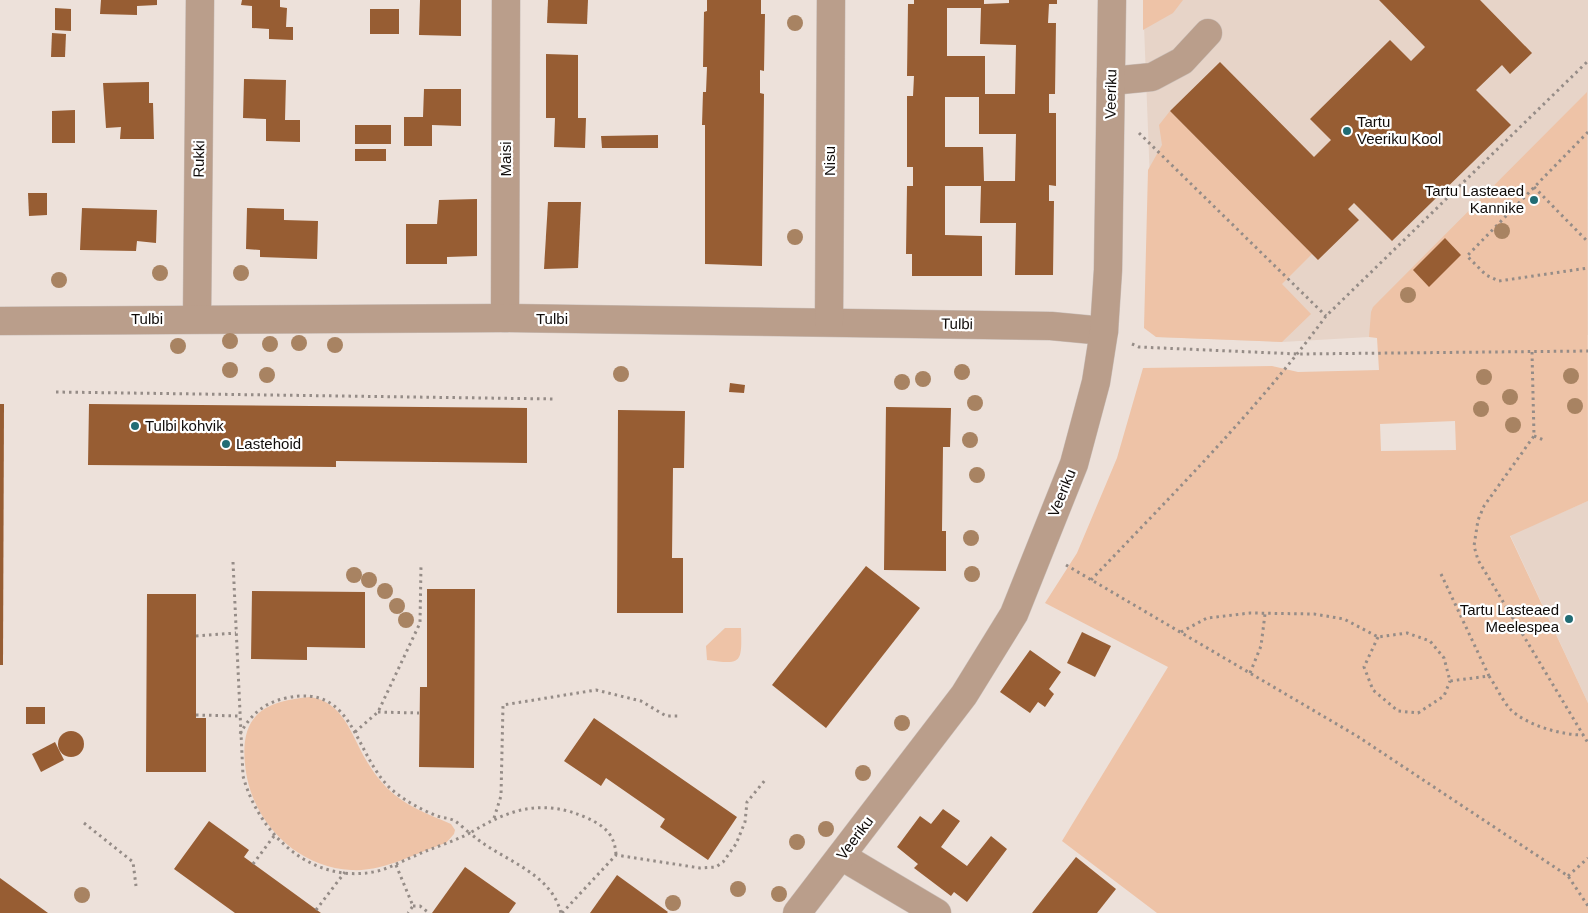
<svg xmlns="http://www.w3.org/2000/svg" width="1588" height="913" font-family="Arial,sans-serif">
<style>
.built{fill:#e7d4c8}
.green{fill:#eec3a7;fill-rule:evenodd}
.building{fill:#975d33;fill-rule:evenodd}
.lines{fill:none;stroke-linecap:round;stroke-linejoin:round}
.minor-casing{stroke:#cabfb9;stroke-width:29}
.path{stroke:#958c87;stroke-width:3;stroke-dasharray:2.5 4;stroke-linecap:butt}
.minor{stroke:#ba9e8b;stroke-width:28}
.tree{fill:#a88362}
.poi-dot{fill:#216c74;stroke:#fff;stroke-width:2}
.labels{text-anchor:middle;stroke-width:4.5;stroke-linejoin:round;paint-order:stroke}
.street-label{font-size:15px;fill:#100c0a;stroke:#fff}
.poi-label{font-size:15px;fill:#100c0a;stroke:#fff;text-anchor:start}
</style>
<rect width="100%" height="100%" fill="#ede1da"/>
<g class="built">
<path d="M1143,0H1588V335L1369,337L1282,342L1156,337Z"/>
<path d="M1588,501V703L1510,535Z"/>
</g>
<g class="green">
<path d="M1143,0H1183L1173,13L1143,30Z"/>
<path d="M1587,92L1588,501L1510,536L1588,703V913H1157L1062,841L1168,667L1045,603L1077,553L1117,458L1143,368L1272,366L1298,372L1379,370L1377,338L1369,337L1371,312L1373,307ZM1455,421L1456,450L1381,451L1380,424Z"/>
<path d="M1170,111L1312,254L1282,284L1311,314L1282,342L1156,337L1144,328L1148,170L1162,145L1159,125Z"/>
<path d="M725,628H741C742,663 742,665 707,660L706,646Z"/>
<path d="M310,697C344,702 351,735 366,760C372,770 379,780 387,788C405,806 428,814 451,824L455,830L454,834L446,843C415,853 384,872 351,870C295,867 250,820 245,764C240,715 264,701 310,697Z"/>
</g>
<g class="building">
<path d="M101,0H157V5L137,6V15L100,14Z"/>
<path d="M242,0H280V7L287,8L286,27H293V40L269,39V29L252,28V6L241,5Z"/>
<path d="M420,0H461V36L419,35Z"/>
<path d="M548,0H588L587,24L547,23Z"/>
<path d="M707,0H761V14H765L764,71L760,70V93L764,94L762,266L705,264V125H702L703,92H706L707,67H703L704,12L707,11Z"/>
<path d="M914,0H984V4L1009,3V0H1057V4H1049L1048,23H1056L1055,94H1049V113H1056V186L1049,185V201H1054L1053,275H1015L1016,223H980L981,186H945V235L982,236V276H912V254H906L907,186H913V167H907V96H913L914,76H907L908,4H914ZM947,8H981L980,44L1016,45L1015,94H985V56H947ZM945,97H979V134H1016L1015,181H984L983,147H945Z"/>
<path d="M1379,0H1480L1532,53L1510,74L1502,65L1476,90L1511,125L1392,241L1354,203L1348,209L1359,220L1318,260L1170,111L1220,62L1314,157L1331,140L1310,119L1390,40L1411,61L1425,47Z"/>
<path d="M55,8L71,9V31L55,30Z"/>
<rect x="370" y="9" width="29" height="25"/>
<path d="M52,33L66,34L65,57H51Z"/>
<path d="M546,54L578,55V118H586L585,148L554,147L555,118H546Z"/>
<path d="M244,79L286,80L285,120H300V142L266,141V119L243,118Z"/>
<path d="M149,82V103H153L154,139H120L121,127L106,128L103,83Z"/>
<path d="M424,89H461V126L432,125V146H404V117H423Z"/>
<path d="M75,110V143H52V111Z"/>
<rect x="355" y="125" width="36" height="19"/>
<path d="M658,135V148H602L601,136Z"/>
<rect x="355" y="149" width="31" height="12"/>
<path d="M28,193H47V215L29,216Z"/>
<path d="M477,199V256L447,257V264H406V224H437L439,200Z"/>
<path d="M548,202H581L578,268L544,269Z"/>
<path d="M82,208L157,210L156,243L137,241L136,251L80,250Z"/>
<path d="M247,208L284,209V220L318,221L317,259L260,257V250L246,249Z"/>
<path d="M1445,238L1461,255L1429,287L1413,270Z"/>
<path d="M730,383L745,385L744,393L729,392Z"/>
<path d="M0,404H4L3,665H0Z"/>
<path d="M89,404L527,408V463L336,461V467L88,465Z"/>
<path d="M886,407L951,408L950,447H943L942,531H946V571L884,570Z"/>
<path d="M618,410L685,411L684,468H673L672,558H683V613H617Z"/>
<path d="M866,566L920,608L826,728L772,685Z"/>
<path d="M427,589H475L474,768L419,767L420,687H427Z"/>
<path d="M252,591L365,592V648L307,647V660L251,659Z"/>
<path d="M147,594H196V718H206V772H146Z"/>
<path d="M1082,632L1111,646L1095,677L1067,663Z"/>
<path d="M1030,650L1061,672L1049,689L1054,694L1045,707L1038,702L1030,713L1000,692Z"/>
<rect x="26" y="707" width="19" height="17"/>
<path d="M594,718L737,817L708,860L660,827L665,819L606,778L601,786L564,761Z"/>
<circle cx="71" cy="744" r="13"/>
<path d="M55,742L64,760L41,772L32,754Z"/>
<path d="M943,809L960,821L941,847L967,866L991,836L1007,849L967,902L954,892L951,896L914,868L918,864L897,847L920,816L931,824Z"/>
<path d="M209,821L249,850L244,857L321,913H235L174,869Z"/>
<path d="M1076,857L1116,889L1097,913H1032Z"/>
<path d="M465,867L516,903L509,913H432Z"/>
<path d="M617,875L668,912L667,913H590Z"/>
<path d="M0,878L48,913H0Z"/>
</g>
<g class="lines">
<defs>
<g id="minor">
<path d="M1111,81L1152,77L1182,61L1208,33"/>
<path d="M505,318L506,0"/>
<path d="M197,319L200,0"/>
<path d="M0,321L505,318L1051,326L1104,331"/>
<path d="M829,321L831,0"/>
<path d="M841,856L937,913"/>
<path d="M797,913L964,695L1014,614L1074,464L1096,382L1104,331L1108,270L1112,0"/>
</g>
</defs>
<use href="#minor" class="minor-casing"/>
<g class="path">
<path d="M1588,132L1467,256L1486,275L1499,281L1588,268"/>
<path d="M1139,133L1326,316"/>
<path d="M1534,187L1588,242"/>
<path d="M1132,344L1139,347L1298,354L1588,351"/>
<path d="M1532,352L1534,436L1484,506L1478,520L1474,546L1478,560L1588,743"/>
<path d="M56,392L555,399"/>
<path d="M1534,436L1546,441"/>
<path d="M233,562L243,776C259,835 313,886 378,871C392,867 404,860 417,855C434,847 453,842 470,833C499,860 550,870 561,913"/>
<path d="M1066,565L1357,736L1568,876L1588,906"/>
<path d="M1441,574L1489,676"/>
<path d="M1091,580C1171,496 1258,409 1326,316L1588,61"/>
<path d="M1181,632L1207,618L1250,613L1314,614L1344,619L1378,637L1407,633L1430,641L1444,658L1450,681L1489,676C1496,686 1502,700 1510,709C1526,725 1561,735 1583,735"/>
<path d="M196,636L236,633"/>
<path d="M1378,637L1364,667L1373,690L1398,711L1418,713L1444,696L1450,681"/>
<path d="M1250,673L1261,646L1265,614"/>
<path d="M378,712L419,713"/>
<path d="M196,715L239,716"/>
<path d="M355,732L378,712L420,623L421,565"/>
<path d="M240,734C251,714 264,703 286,698C355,683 353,753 391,789C405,801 420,809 437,816C443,818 450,818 455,821C460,824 465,830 470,833C509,809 543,798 587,818C605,826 615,835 616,855"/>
<path d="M494,818L501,796L503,705L596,690L641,701L666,716H681"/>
<path d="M84,823L133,862L136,886"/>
<path d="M253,864L274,836"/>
<path d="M396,865L413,906L408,913"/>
<path d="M1568,876L1588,858"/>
<path d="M413,906H420L429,913"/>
<path d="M316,910L345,872"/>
<path d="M562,913L616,855L700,868L716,867L723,862L736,844L745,822L747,802L766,779"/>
</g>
<use href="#minor" class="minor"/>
</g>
<g class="tree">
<circle cx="795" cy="23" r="8"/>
<circle cx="1502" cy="231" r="8"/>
<circle cx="795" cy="237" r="8"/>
<circle cx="160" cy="273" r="8"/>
<circle cx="241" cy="273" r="8"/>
<circle cx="59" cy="280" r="8"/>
<circle cx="1408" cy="295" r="8"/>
<circle cx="230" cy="341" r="8"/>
<circle cx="299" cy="343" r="8"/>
<circle cx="270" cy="344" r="8"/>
<circle cx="335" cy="345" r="8"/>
<circle cx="178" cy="346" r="8"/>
<circle cx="230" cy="370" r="8"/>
<circle cx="962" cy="372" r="8"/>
<circle cx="621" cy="374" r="8"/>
<circle cx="267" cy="375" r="8"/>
<circle cx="1571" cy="376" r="8"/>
<circle cx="1484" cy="377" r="8"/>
<circle cx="923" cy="379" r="8"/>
<circle cx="902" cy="382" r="8"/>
<circle cx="1510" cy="397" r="8"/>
<circle cx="975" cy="403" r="8"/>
<circle cx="1575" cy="406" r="8"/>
<circle cx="1481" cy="409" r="8"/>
<circle cx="1513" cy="425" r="8"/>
<circle cx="970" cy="440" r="8"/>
<circle cx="977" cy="475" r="8"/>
<circle cx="971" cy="538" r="8"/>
<circle cx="972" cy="574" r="8"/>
<circle cx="354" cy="575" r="8"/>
<circle cx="369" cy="580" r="8"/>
<circle cx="385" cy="591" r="8"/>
<circle cx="397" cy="606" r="8"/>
<circle cx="406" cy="620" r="8"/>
<circle cx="902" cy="723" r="8"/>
<circle cx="863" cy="773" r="8"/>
<circle cx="826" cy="829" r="8"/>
<circle cx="797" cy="842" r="8"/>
<circle cx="738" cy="889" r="8"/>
<circle cx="779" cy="894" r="8"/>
<circle cx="82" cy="895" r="8"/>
<circle cx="673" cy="903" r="8"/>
</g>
<g class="poi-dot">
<circle cx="1347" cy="131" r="5"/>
<circle cx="1534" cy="200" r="5"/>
<circle cx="135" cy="426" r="5"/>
<circle cx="226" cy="444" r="5"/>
<circle cx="1569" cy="619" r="5"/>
</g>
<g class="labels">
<g class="street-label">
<text transform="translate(1111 94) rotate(-89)" y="5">Veeriku</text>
<text transform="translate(199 159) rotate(-89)" y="5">Rukki</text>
<text transform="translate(506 159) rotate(-90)" y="5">Maisi</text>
<text transform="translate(830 161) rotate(-90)" y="5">Nisu</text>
<text x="147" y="324">Tulbi</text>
<text x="552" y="324">Tulbi</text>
<text transform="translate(957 324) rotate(1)" y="5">Tulbi</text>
<text transform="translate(1062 493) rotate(-68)" y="5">Veeriku</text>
<text transform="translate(855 838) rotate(-53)" y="5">Veeriku</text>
</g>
<g class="poi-label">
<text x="1357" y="127">Tartu<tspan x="1357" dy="17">Veeriku Kool</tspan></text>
<text x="1524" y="196" text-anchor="end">Tartu Lasteaed<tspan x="1524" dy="17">Kannike</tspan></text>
<text x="145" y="431">Tulbi kohvik</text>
<text x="236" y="449">Lastehoid</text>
<text x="1559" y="615" text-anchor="end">Tartu Lasteaed<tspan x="1559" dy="17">Meelespea</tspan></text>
</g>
</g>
</svg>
